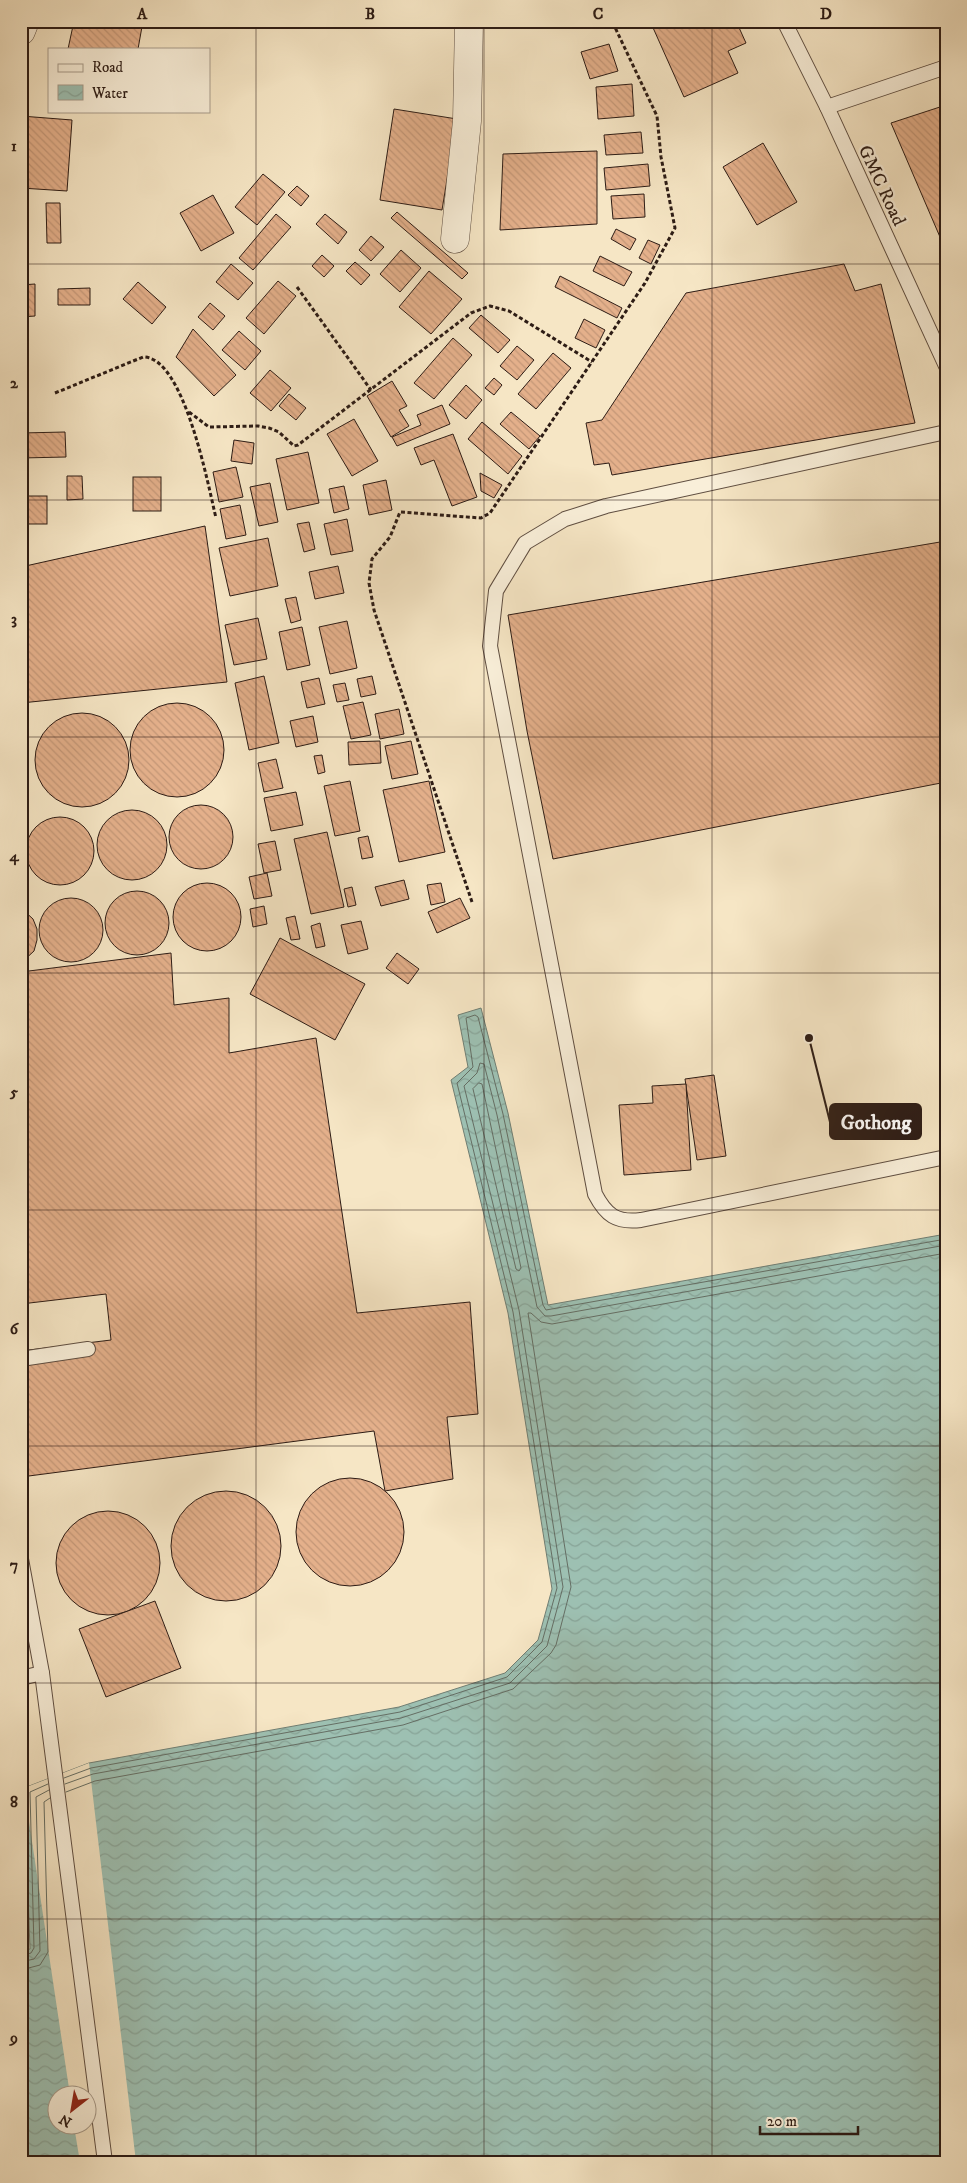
<svg xmlns="http://www.w3.org/2000/svg" width="967" height="2183" font-family="'IM FELL DW Pica',serif">
<style>
.water{fill:url(#water-waves);stroke:#707e73;fill-rule:evenodd}
.pier{fill:#f6e6c5}
.lines{fill:none;stroke-linecap:round;stroke-linejoin:round}
.shore{stroke:#656e64;stroke-width:1}
.building{fill:url(#building-back-hatch);stroke:#2d1c15}
.service-casing{stroke:#5f4e41;stroke-width:16}
.minor-casing{stroke:#5f4e41;stroke-width:29}
.path{stroke:#2d1c15;stroke-width:3;stroke-dasharray:4 2.5;stroke-linecap:butt}
.service{stroke:#f9efd9;stroke-width:14}
.minor{stroke:#f9efd9;stroke-width:28}
.grid{fill:none;stroke:#2d1c15;stroke-width:1;stroke-opacity:0.55}
.labels{text-anchor:middle;stroke-width:4.5;stroke-linejoin:round;paint-order:stroke}
.street-label{font-size:19px;fill:#2d1c15;stroke:#f9efd9}
.leader{fill:none;stroke:#2d1c15;stroke-width:2}
.callout-dot{fill:#2d1c15;stroke:#f9efd9;stroke-width:2}
.callout{fill:#2d1c15;stroke:#2d1c15;stroke-width:2}
.callout-label{font-size:20px;text-anchor:middle;font-weight:bold;fill:#fff}
.neatline{fill:none;stroke:#2d1c15;stroke-width:2}
.grid-label{font-size:16px;text-anchor:middle;font-weight:bold;fill:#2d1c15}
</style>
<defs>
<pattern id="water-waves" width="16" height="10" patternUnits="userSpaceOnUse" patternTransform="scale(1.25)"><rect width="16" height="10" fill="#9dc0b2"/><path d="M0 5q4-4 8 0t8 0" fill="none" stroke="#88a498"/></pattern>
<pattern id="building-back-hatch" width="6" height="6" patternUnits="userSpaceOnUse" patternTransform="scale(1.25)"><rect width="6" height="6" fill="#e4b08b"/><path d="M-1 5l2 2M0 0l6 6M5-1l2 2" fill="none" stroke="#c49777"/></pattern>
</defs>
<rect width="100%" height="100%" fill="#f6e6c5"/>
<filter id="stains"><feTurbulence type="fractalNoise" baseFrequency=".004" numOctaves="4"/><feColorMatrix values="0 0 0 0 .2 0 0 0 0 .09 0 0 0 0 .02 0 0 0 .5 -.17"/></filter>
<radialGradient id="worn" r=".72"><stop offset=".6" stop-color="#630" stop-opacity="0"/><stop offset="1" stop-color="#630" stop-opacity=".3"/></radialGradient>
<path class="water" d="M481,1008L508,1113L548,1305L946,1234V2162H21V1951L30,1949L24,1788L89,1763L399,1707L505,1673L538,1640L552,1589L508,1313L451,1080L468,1067L458,1015ZM58,2096H88V2126H58Z"/>
<path class="pier" d="M89,1763L136,2162H80L74,2126H88V2096L70,2095L24,1788Z"/>
<g class="lines">
<g class="shore">
<path d="M479,1083L482,1084L521,1268L519,1271L516,1269L473,1089Z"/>
<path d="M64,1778L91,1768L400,1712L507,1677L542,1642L557,1588L513,1312L457,1083L473,1067L466,1018L475,1015L478,1017L503,1114L543,1305L546,1310L946,1239"/>
<path d="M65,1784L93,1774L401,1718L510,1683L547,1646L563,1587L519,1310L464,1086L477,1073L480,1063L484,1064L497,1115L537,1307L545,1316H551L946,1245"/>
<path d="M66,1792L95,1781L403,1725L513,1689L551,1653L556,1645L571,1587L528,1313H531L541,1322L552,1324L946,1253"/>
<path d="M21,1956L31,1953L34,1948L30,1792L48,1784"/>
<path d="M21,1962L34,1959L40,1951L36,1797L49,1790"/>
<path d="M21,1970L40,1965L48,1952L44,1802L50,1798"/>
</g>
</g>
<g class="building">
<path d="M74,21H143L138,49H68Z"/>
<path d="M650,21H736L746,43L728,51L738,73L684,97Z"/>
<path d="M609,44L618,71L590,79L581,52Z"/>
<path d="M632,84L634,116L598,119L596,87Z"/>
<path d="M946,105V251L891,123Z"/>
<path d="M394,109L457,119L442,210L380,200Z"/>
<path d="M21,116L72,120L67,191L21,188Z"/>
<path d="M641,132L643,153L606,155L604,135Z"/>
<path d="M763,143L797,202L757,225L723,167Z"/>
<path d="M597,151V224L500,230L503,154Z"/>
<path d="M648,164L650,186L606,190L604,168Z"/>
<path d="M263,174L285,192L257,225L235,207Z"/>
<path d="M297,186L309,196L301,206L288,195Z"/>
<path d="M644,194L645,217L613,219L611,196Z"/>
<path d="M213,195L234,233L201,251L180,213Z"/>
<path d="M46,203H60L61,243H47Z"/>
<path d="M397,212L468,273L462,279L391,218Z"/>
<path d="M276,214L291,227L253,270L239,258Z"/>
<path d="M325,214L347,232L338,244L316,224Z"/>
<path d="M616,229L636,239L630,250L611,239Z"/>
<path d="M371,236L384,247L371,261L359,250Z"/>
<path d="M648,240L660,245L651,264L639,258Z"/>
<path d="M401,250L421,268L400,292L380,274Z"/>
<path d="M322,255L334,266L324,277L312,266Z"/>
<path d="M600,256L632,272L624,286L593,271Z"/>
<path d="M355,262L370,275L361,285L346,271Z"/>
<path d="M231,264L253,283L238,300L216,282Z"/>
<path d="M844,264L855,291L881,284L915,423L612,475L609,463L594,465L586,423L602,420L686,293Z"/>
<path d="M429,271L462,299L431,334L399,307Z"/>
<path d="M560,276L622,308L617,318L555,287Z"/>
<path d="M278,281L296,296L264,334L246,318Z"/>
<path d="M138,282L166,307L152,324L123,299Z"/>
<path d="M35,284V316L21,317V285Z"/>
<path d="M90,288V305H58V289Z"/>
<path d="M210,303L225,316L213,330L198,317Z"/>
<path d="M481,315L510,340L498,353L469,328Z"/>
<path d="M584,319L605,330L596,348L575,338Z"/>
<path d="M193,329L236,375L214,396L176,357Z"/>
<path d="M239,331L261,351L245,370L222,350Z"/>
<path d="M453,338L472,355L434,399L414,383Z"/>
<path d="M21,344H27L28,386H21Z"/>
<path d="M517,346L534,360L517,380L500,366Z"/>
<path d="M553,353L571,368L536,409L518,394Z"/>
<path d="M270,370L291,388L271,411L250,393Z"/>
<path d="M494,378L502,385L494,395L485,388Z"/>
<path d="M392,381L407,406L399,410L409,426L391,437L367,396Z"/>
<path d="M466,385L482,400L466,419L449,405Z"/>
<path d="M289,394L306,408L296,420L279,406Z"/>
<path d="M442,405L450,424L397,446L392,437L421,425L417,415Z"/>
<path d="M511,412L540,436L529,449L500,424Z"/>
<path d="M354,419L378,461L352,476L327,434Z"/>
<path d="M482,422L522,456L508,474L468,439Z"/>
<path d="M65,432L66,457L21,458V433Z"/>
<path d="M453,434L477,497L452,506L434,460L421,465L414,448Z"/>
<path d="M234,440L254,443L252,464L231,461Z"/>
<path d="M308,452L319,503L287,510L276,459Z"/>
<path d="M236,467L243,497L219,502L213,472Z"/>
<path d="M480,473L502,485L494,498L481,491Z"/>
<path d="M67,476H82L83,499L67,500Z"/>
<rect x="133" y="477" width="28" height="34"/>
<path d="M386,480L392,510L369,515L363,485Z"/>
<path d="M270,483L278,522L259,526L250,487Z"/>
<path d="M344,486L349,509L334,513L329,489Z"/>
<rect x="21" y="496" width="26" height="28"/>
<path d="M240,505L246,535L226,539L220,509Z"/>
<path d="M347,519L353,551L331,555L324,524Z"/>
<path d="M309,522L315,549L304,552L297,524Z"/>
<path d="M205,526L227,682L21,703V567Z"/>
<path d="M268,538L278,586L230,596L219,548Z"/>
<path d="M946,541V782L553,859L527,731L508,615Z"/>
<path d="M338,566L344,593L315,599L309,572Z"/>
<path d="M296,597L301,620L291,623L285,599Z"/>
<path d="M258,618L267,659L234,665L225,625Z"/>
<path d="M347,621L357,668L330,674L319,627Z"/>
<path d="M302,627L310,665L287,670L279,632Z"/>
<path d="M264,676L279,743L249,750L235,683Z"/>
<path d="M372,676L376,694L361,697L357,679Z"/>
<path d="M319,678L325,704L307,708L301,682Z"/>
<path d="M345,683L349,700L337,702L333,685Z"/>
<path d="M363,702L371,735L351,739L343,706Z"/>
<circle cx="177" cy="750" r="47"/>
<path d="M399,709L404,734L380,739L375,714Z"/>
<circle cx="82" cy="760" r="47"/>
<path d="M313,716L318,742L296,747L290,721Z"/>
<path d="M380,741L381,763L349,765L348,742Z"/>
<path d="M411,741L418,774L392,779L385,746Z"/>
<path d="M21,747L26,763L25,778L21,788Z"/>
<path d="M322,755L325,772L318,774L314,756Z"/>
<path d="M276,759L283,788L264,792L258,763Z"/>
<path d="M350,781L360,831L335,836L324,786Z"/>
<path d="M429,781L445,852L399,862L383,790Z"/>
<path d="M296,792L303,825L271,831L264,798Z"/>
<circle cx="201" cy="837" r="32"/>
<circle cx="132" cy="845" r="35"/>
<circle cx="60" cy="851" r="34"/>
<path d="M327,832L344,907L311,914L294,839Z"/>
<path d="M368,836L373,857L362,859L358,838Z"/>
<path d="M275,841L281,870L264,873L258,844Z"/>
<path d="M21,844L27,857L26,867L21,877Z"/>
<path d="M267,873L272,896L254,899L249,877Z"/>
<path d="M404,880L409,899L381,906L375,887Z"/>
<path d="M441,883L445,902L431,905L427,885Z"/>
<circle cx="207" cy="917" r="34"/>
<path d="M352,887L356,905L348,907L344,889Z"/>
<circle cx="137" cy="923" r="32"/>
<circle cx="71" cy="930" r="32"/>
<path d="M460,898L470,918L437,933L428,912Z"/>
<path d="M264,906L267,924L253,927L250,909Z"/>
<path d="M21,908L33,919L37,929V940L34,951L21,963Z"/>
<path d="M295,916L300,939L291,940L286,918Z"/>
<path d="M361,921L368,949L348,954L341,925Z"/>
<path d="M320,923L325,946L316,948L311,926Z"/>
<path d="M280,938L365,984L335,1040L250,994Z"/>
<path d="M171,953L174,1005L229,998V1053L316,1038L357,1313L470,1302L478,1414L447,1417L453,1479L385,1491L374,1431L21,1477V1351L111,1340L106,1294L21,1304V972Z"/>
<path d="M397,953L419,969L408,984L386,968Z"/>
<path d="M714,1075L726,1156L697,1160L685,1079Z"/>
<path d="M686,1084L691,1170L624,1175L619,1105L653,1103L652,1086Z"/>
<circle cx="350" cy="1532" r="54"/>
<circle cx="226" cy="1546" r="55"/>
<circle cx="108" cy="1563" r="52"/>
<path d="M155,1601L181,1668L106,1697L79,1629Z"/>
</g>
<g class="lines">
<defs>
<g id="service">
<path d="M784,21L827,107L946,366"/>
<path d="M827,107L946,67"/>
<path d="M946,432L606,506L565,519L525,543L496,591L490,646L595,1194C606,1215 616,1223 641,1220L946,1157"/>
<path d="M21,1359L88,1349"/>
<path d="M21,1559L42,1673L105,2162"/>
<path d="M21,1678L42,1673"/>
</g>
<g id="minor">
<path d="M21,31L25,21"/>
<path d="M455,239L467,121L469,21"/>
</g>
</defs>
<use href="#service" class="service-casing"/>
<use href="#minor" class="minor-casing"/>
<g class="path">
<path d="M297,287L371,390"/>
<path d="M55,393L143,357C184,356 208,485 216,518"/>
<path d="M189,412L209,427L258,426L269,428L279,432L294,446L298,445L471,313L490,306L509,311L592,362"/>
<path d="M472,902L374,610L369,583L372,559L390,537L400,512L481,518L490,513L645,283L675,228L661,157L657,116L612,21"/>
</g>
<use href="#service" class="service"/>
<use href="#minor" class="minor"/>
</g>
<path class="grid" d="M256,21V2162M484,21V2162M712,21V2162M21,264H946M21,500H946M21,737H946M21,973H946M21,1210H946M21,1446H946M21,1683H946M21,1919H946"/>
<g class="labels">
<g class="street-label">
<text transform="translate(883 185) rotate(65)" y="7">GMC Road</text>
</g>
</g>
<path class="leader" d="M809 1038L830 1122"/>
<circle class="callout-dot" cx="809" cy="1038" r="5"/>
<rect class="callout" x="830" y="1104" width="91" height="35" rx="5"/>
<g class="callout-label">
<text x="876" y="1129">Gothong</text>
</g>
<rect width="967" height="2183" fill="none" stroke="#f6e6c5" stroke-width="55"/>
<rect x="48" y="48" width="162" height="65" fill="#f9efd9" stroke="#a79b8b"/>
<rect x="58" y="64" width="25" height="8" fill="#f9efd9" stroke="#a79b8b"/>
<text x="92" y="72" font-size="15" fill="#2d1c15">Road</text>
<rect x="58" y="85" width="25" height="15" fill="url(#water-waves)" stroke="#a79b8b"/>
<text x="92" y="98" font-size="15" fill="#2d1c15">Water</text>
<g transform="translate(72 2110) rotate(211)"><circle r="24" fill="#f9efd9" stroke="#a79b8b"/>
<path d="M0-4L9 19L0 12L-9 19Z" fill="#8f2418"/>
<text y="-8" font-size="14" font-weight="bold" text-anchor="middle" fill="#2d1c15">N</text>
</g>
<path d="M760 2126v8h98v-8" fill="none" stroke="#2d1c15" stroke-width="2.5"/>
<text x="767" y="2126" font-size="15" fill="#2d1c15" stroke="#f9efd9" stroke-width="4" paint-order="stroke">20 m</text>
<rect x="28" y="28" width="912" height="2128" class="neatline"/>
<g class="grid-label">
<text x="142" y="19">A</text>
<text x="370" y="19">B</text>
<text x="598" y="19">C</text>
<text x="826" y="19">D</text>
<text x="14" y="151">1</text>
<text x="14" y="388">2</text>
<text x="14" y="624">3</text>
<text x="14" y="861">4</text>
<text x="14" y="1097">5</text>
<text x="14" y="1334">6</text>
<text x="14" y="1570">7</text>
<text x="14" y="1807">8</text>
<text x="14" y="2043">9</text>
</g>
<rect width="100%" height="100%" filter="url(#stains)"/>
<rect width="100%" height="100%" fill="url(#worn)"/>
</svg>
